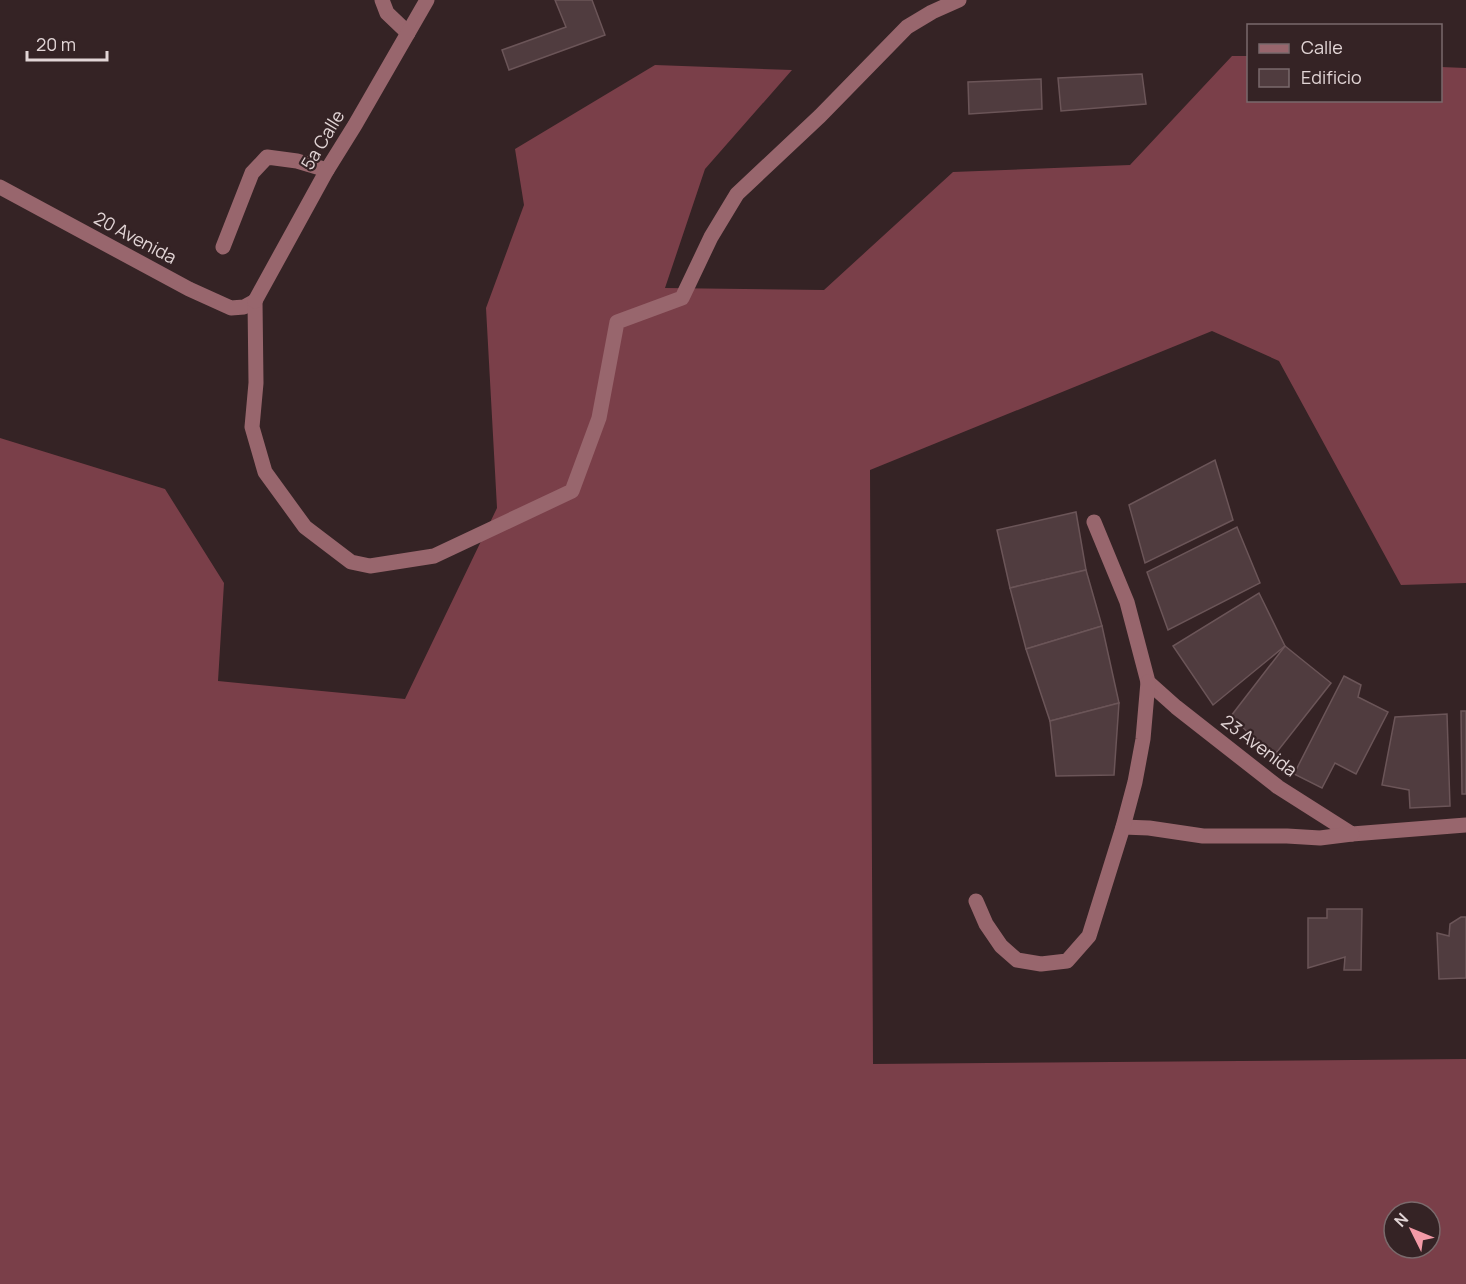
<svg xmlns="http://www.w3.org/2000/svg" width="1466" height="1284" font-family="Manrope,sans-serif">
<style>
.forest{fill:#7a3f49;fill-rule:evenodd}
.building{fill:#503c3f;stroke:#6b5558;stroke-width:1.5}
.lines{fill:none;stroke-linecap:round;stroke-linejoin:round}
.minor{stroke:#98666d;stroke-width:15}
.labels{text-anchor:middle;stroke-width:4.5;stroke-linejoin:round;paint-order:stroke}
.street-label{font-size:18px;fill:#e2d5d6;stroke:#352325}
</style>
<rect width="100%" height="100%" fill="#352325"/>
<path class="forest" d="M1232,56H1248V100H1440L1441,67L1466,68V583L1401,585L1279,361L1212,331L870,470L873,1064L1466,1059V1284H0V438L165,489L224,583L218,681L405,699L497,508L486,308L524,205L515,149L655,65L792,70L705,169L665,288L824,290L953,172L1130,165ZM1394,1212H1430V1248H1394Z"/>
<g class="building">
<path d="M555,0H592L605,35L509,70L502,50L566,27Z"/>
<path d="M1142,74L1146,104L1061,111L1058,78Z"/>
<path d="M1041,79L1042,109L969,114L968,82Z"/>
<path d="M1215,460L1233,520L1145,563L1129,505Z"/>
<path d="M1076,512L1086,570L1010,588L997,530Z"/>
<path d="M1237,527L1260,583L1168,630L1147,572Z"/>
<path d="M1086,570L1102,626L1026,649L1010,588Z"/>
<path d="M1259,593L1285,646L1213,705L1173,646Z"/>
<path d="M1102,626L1119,703L1050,721L1026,649Z"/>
<path d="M1285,646L1331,683L1273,757L1231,716Z"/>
<path d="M1344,676L1361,685L1358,697L1388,712L1356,774L1335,763L1322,788L1294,774Z"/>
<path d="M1119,703L1114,775L1056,776L1050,721Z"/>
<path d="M1461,711H1466V794H1462Z"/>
<path d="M1447,714L1450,806L1410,808L1409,790L1382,785L1395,717Z"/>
<path d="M1327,909H1362L1361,970H1344L1345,957L1308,968V918H1327Z"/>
<path d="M1461,917H1466V978L1439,979L1437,933L1449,936L1450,924Z"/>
</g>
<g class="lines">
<g class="minor">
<path d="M382,0L387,13L408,33"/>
<path d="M0,187L189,289L231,308L244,307L255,301"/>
<path d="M223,247L252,173L267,157L297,161L327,170"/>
<path d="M255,301L256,383L252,427L265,472L305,527L351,562L370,566L434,556L572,491L599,418L617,322L682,298L711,237L737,194L820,116L907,27L932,12L959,0"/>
<path d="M255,301L327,170L355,125L427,0"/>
<path d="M1094,522L1127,602L1148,682L1176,707L1278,787L1352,834L1466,825"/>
<path d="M1123,827L1149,828L1203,836H1287L1320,838L1352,834"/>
<path d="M976,901L986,924L1001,946L1017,960L1041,964L1067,961L1089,936L1123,827L1135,782L1143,739L1148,682"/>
</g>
</g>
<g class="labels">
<g class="street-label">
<text transform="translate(323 140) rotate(-59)" y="6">5a Calle</text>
<text transform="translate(135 238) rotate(28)" y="6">20 Avenida</text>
<text transform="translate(1259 746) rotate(37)" y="6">23 Avenida</text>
</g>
</g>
<rect x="1247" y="24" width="195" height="78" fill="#352325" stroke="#7a6a6c" stroke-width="1.5"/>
<rect x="1259" y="44" width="30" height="9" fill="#98666d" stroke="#7a6a6c" stroke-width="1.5"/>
<text x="1301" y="54" font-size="18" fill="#e2d5d6">Calle</text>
<rect x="1259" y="69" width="30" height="18" fill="#503c3f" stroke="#7a6a6c" stroke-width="1.5"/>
<text x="1301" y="84" font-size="18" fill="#e2d5d6">Edificio</text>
<g transform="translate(1412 1230) rotate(313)"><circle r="28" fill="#352325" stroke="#7a6a6c" stroke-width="1.5"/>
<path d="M0-4.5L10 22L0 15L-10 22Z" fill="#f39aa7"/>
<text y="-9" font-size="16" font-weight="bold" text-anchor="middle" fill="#e2d5d6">N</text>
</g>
<path d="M27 51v9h80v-9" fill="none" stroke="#e2d5d6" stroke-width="3"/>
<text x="36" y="51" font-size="18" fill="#e2d5d6" stroke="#352325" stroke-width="4.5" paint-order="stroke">20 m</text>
</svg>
